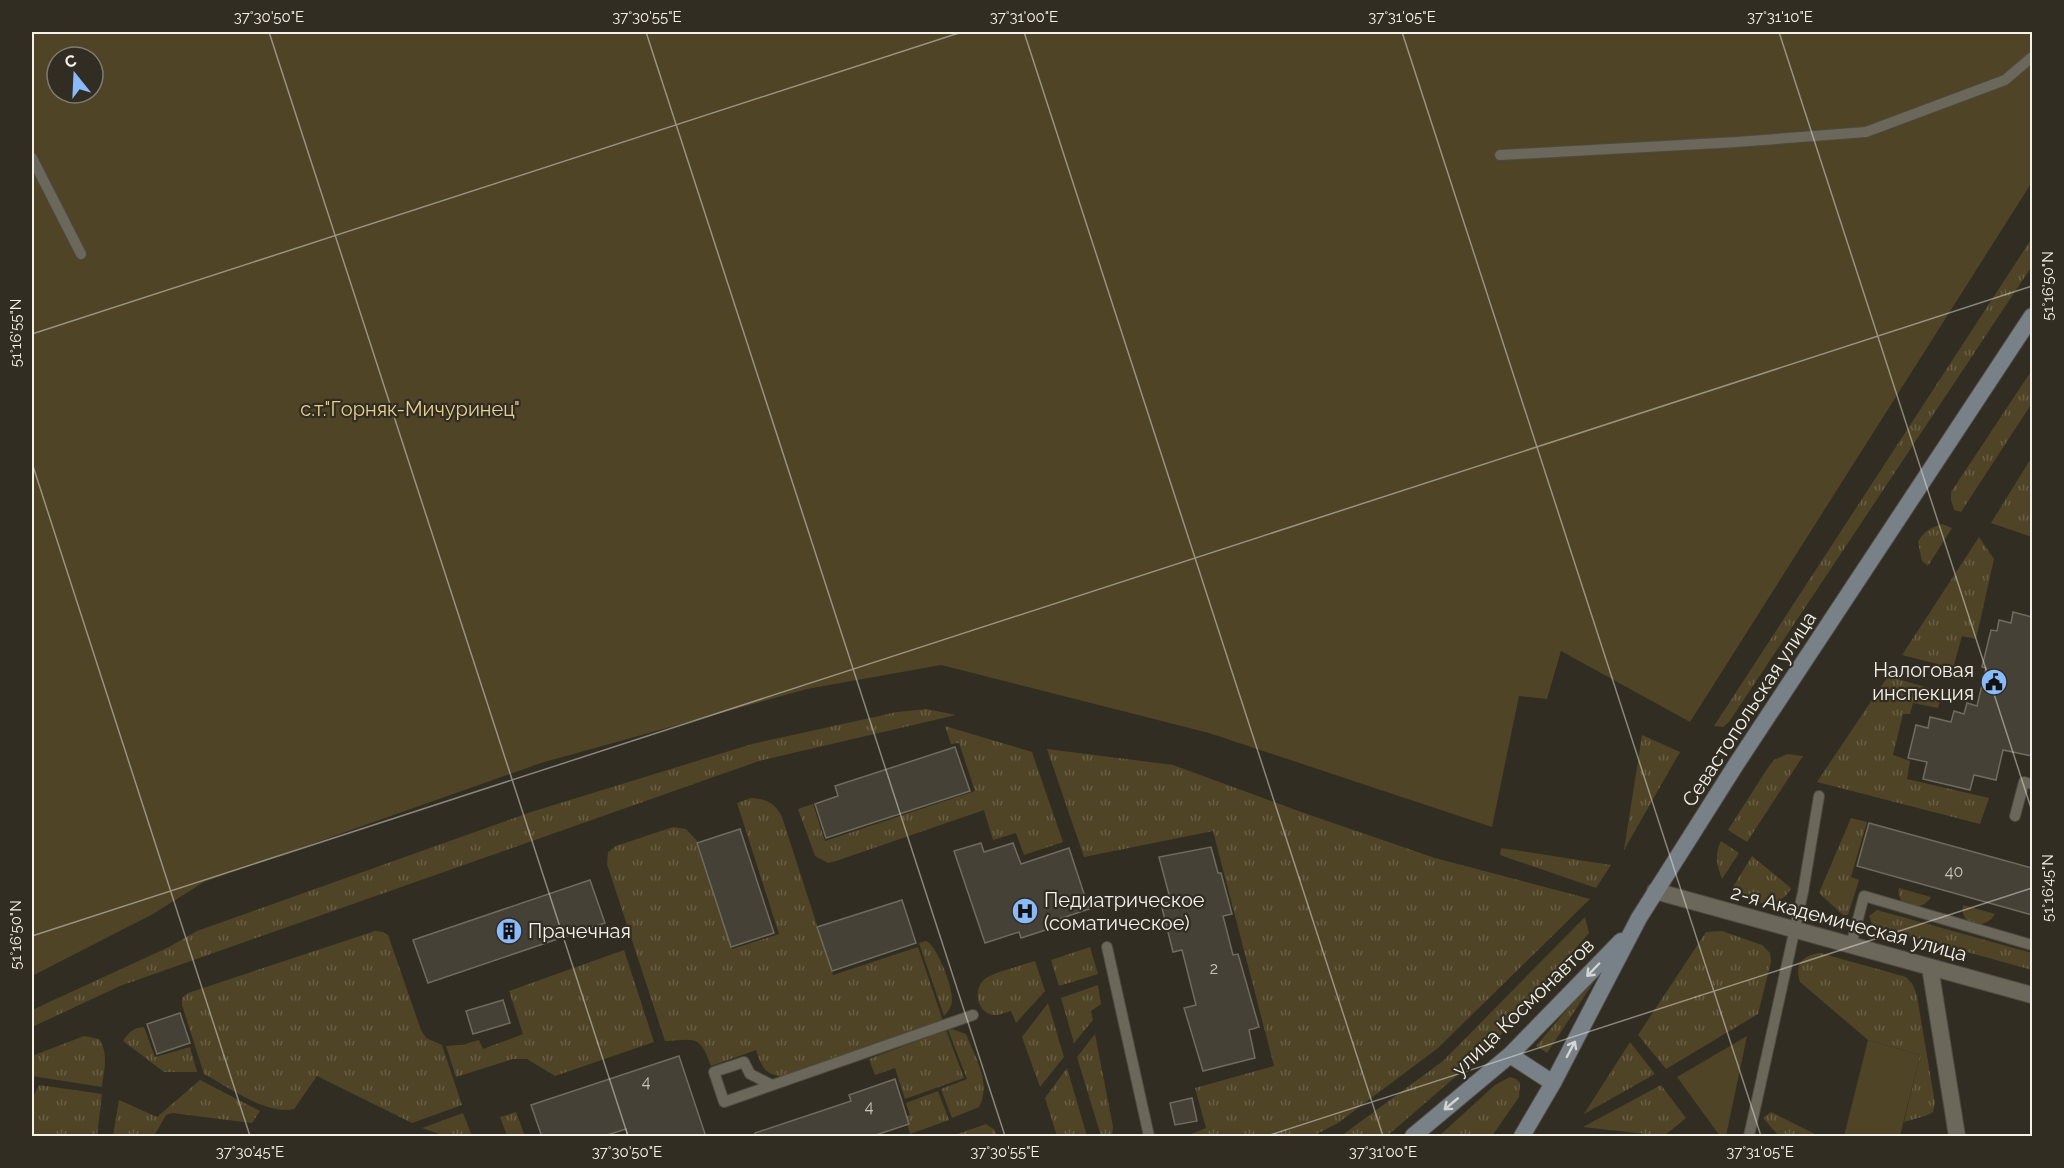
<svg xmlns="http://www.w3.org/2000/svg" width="2064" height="1168" font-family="Raleway,sans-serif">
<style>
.grass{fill:url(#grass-tufts)}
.green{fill:#4f4426;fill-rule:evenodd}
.building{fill:#464136;stroke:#6f6b5e;stroke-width:1.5}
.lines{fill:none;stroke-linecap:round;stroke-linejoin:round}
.service-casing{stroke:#4e4a41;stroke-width:12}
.minor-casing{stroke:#4e4a41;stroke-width:18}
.tertiary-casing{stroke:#4e4a41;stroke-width:18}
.secondary-casing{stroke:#4e4a41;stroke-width:18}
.service{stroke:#6b675a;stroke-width:10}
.minor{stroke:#6b675a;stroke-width:16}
.tertiary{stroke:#6b675a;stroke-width:16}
.secondary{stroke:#788188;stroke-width:16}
.oneway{stroke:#d5d5d2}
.ticks{fill:none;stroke:#f4f1ea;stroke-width:1.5;stroke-opacity:0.45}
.labels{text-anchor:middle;stroke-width:4.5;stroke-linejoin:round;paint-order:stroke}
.number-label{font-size:16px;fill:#c8c5bd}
.park-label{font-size:20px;fill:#e7d091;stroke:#312d22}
.poi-label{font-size:20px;fill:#f4f1ea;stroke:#312d22;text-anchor:start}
.street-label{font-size:20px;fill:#f4f1ea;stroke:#312d22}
.neatline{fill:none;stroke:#f4f1ea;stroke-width:2}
.ticks-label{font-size:15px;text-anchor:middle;fill:#f4f1ea}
</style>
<defs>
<pattern id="grass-tufts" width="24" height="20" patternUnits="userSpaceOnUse" patternTransform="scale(1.5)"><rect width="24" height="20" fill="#4f4426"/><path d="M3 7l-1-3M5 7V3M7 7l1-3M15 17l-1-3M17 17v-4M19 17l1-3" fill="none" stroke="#695f46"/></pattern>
</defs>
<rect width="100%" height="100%" fill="#312d22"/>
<g class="grass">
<path d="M2032,238V266L1729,722L1723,727L1714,726Z"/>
<path d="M2032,370V403L1961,512L1954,510L1951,500V492Z"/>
<path d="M2032,457V537L1991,523Z"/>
<path d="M1942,524L1952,528L1928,566L1922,561L1918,542C1924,531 1930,528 1942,524Z"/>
<path d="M1979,537L1994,559L1976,639L1962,636L1953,668L1902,655Z"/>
<path d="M1888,676L1942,692L1938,708L1913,703L1910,714H1903L1893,755L1910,761L1907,779L1989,798L1980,824L1817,782Z"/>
<path d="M927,709L956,715L759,761L120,986L32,1027V1010L169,947L197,931L531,812L752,744L897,712Z"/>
<path d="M945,726L1032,752L1063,842L1024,855L1016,833L993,840L984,810L836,861L828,863L815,856L798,809L813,804L825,841L975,791L959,743L951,744Z"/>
<path d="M1642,735L1680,752L1624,850Z"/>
<path d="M1047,749L1173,765L1304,813L1435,858L1590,899L1438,1048L1338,1123L1313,1136H1186L1206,1128L1195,1088L1274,1066L1213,831L1084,857Z"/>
<path d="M1787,754L1803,756L1747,842L1728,830L1769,766L1774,760Z"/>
<path d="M751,798C767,799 775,803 782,817L833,975L918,947L943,1021L788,1076C767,1077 762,1069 756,1050L711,1066C700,1035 696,1039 665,1041L607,864L608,852L616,846L673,827L686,829L697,841L732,949L779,934L737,803Z"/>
<path d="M1851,818L1867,822L1851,877L1859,880L1848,915H1843L1819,893Z"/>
<path d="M1721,841L1739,853L1722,879C1717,866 1714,854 1721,841Z"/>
<path d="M1501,848L1611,865L1596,888L1500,855Z"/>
<path d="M1752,856L1791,888C1780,912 1746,903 1731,890Z"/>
<path d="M1899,888L1931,897C1922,913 1895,908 1899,888Z"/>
<path d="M1963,905L1995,914C1986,931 1959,926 1963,905Z"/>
<path d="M1877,910L2032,953V970L1873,926L1869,916Z"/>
<path d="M1585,917L1589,933L1491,1046L1387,1136H1341L1443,1061Z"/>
<path d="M375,931L383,932L388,935L421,1030L426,1038L442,1045L462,1105L412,1123L317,1076L294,1109C265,1115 229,1087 204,1074L182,1005V998L188,993Z"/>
<path d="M1722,931L1762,945L1770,953L1771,962L1758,1014L1666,1069L1638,1035L1706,932Z"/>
<path d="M926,941C937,945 953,988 952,1000C952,1006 948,1012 944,1016L919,943Z"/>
<path d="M1090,947L1098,974L1059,986L1051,960Z"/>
<path d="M624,950L654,1042L555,1076L527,1059H513L456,1077L446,1046L462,1045L479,1040L483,1049L523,1034L509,991Z"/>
<path d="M1820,953L1906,977L1913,985L1917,996L1935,1103L1933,1112L1925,1116L1904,1122L1920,1055L1868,1040L1800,982C1794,964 1803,955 1820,953Z"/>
<path d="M1035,961L1045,991L1016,1023L1011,1011C1004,1013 996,1017 989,1014C975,1007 974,987 986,978C995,972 1023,965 1035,961Z"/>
<path d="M1607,962L1547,1053L1536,1046Z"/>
<path d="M1098,985L1101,1004L1091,1011L1093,1020L1074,1043L1061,998Z"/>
<path d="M1048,1003L1064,1057L1040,1087L1022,1037Z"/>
<path d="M144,1027L155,1057L190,1047L197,1072H164L123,1041C129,1032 133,1028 144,1027Z"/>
<path d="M952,1029L966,1034C975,1057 992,1083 979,1107L952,1118L941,1089L967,1079L948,1030Z"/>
<path d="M946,1030L964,1078L905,1099L895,1068L875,1075L869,1059Z"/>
<path d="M1095,1034L1113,1127L1112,1136H1101L1077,1057Z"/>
<path d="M84,1036L99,1039C109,1054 104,1070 102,1087L32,1076V1056Z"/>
<path d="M1630,1042L1655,1074L1584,1114Z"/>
<path d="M1067,1068L1087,1136H1057L1045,1098Z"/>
<path d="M1510,1077L1516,1079L1520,1083L1519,1097L1492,1136H1439L1495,1085Z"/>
<path d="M200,1080L260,1111L252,1123L172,1113L166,1115L154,1136H113L119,1100L157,1117Z"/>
<path d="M39,1085L102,1094L97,1136H32V1099Z"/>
<path d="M1661,1085L1686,1118L1664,1136L1583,1127Z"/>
<path d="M938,1091L949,1120L910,1134L905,1117L910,1115L906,1103Z"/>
<path d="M516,1112L525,1136H507L500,1117Z"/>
<path d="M1771,1112L1819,1136H1779L1763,1118Z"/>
<path d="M463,1113L472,1136H445L422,1128Z"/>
<path d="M986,1124L995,1130L997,1136H952Z"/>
</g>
<g class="green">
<path d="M32,32H2032V182L1690,722L1561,651L1547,699L1519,696L1492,827L1209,733L941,665L807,689L541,763L204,882L153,914L32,976ZM57,57H93V93H57Z"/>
<path d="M1747,1036L1726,1136H1720L1677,1077Z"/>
<path d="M1868,1040L1920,1055L1900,1136H1844Z"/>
</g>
<g class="building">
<path d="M2013,612L2032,617V756L2003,750L1996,780L1974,775L1970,790L1923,779L1927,762L1908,758L1916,725L1928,728L1930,717L1951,722L1954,711L1964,714L1967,703L1977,706L1986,668L1982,667L1991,630L1997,631L1999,620L2011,623Z"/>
<path d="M955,747L970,791L826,838L815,804L838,796L835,786Z"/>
<path d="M1869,823L2032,868V915L1857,866Z"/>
<path d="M740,829L774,933L731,947L697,843Z"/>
<path d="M981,843L984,852L1013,843L1021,864L1069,848L1089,909L1050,922L1052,928L1021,938L1019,932L985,943L954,851Z"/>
<path d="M1211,847L1218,873H1221L1232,914L1223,916L1233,955L1238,954L1259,1027L1249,1030L1255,1058L1203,1071L1184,1008L1196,1005L1182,950L1173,952L1161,904L1171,902L1159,857Z"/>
<path d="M590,880L605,923L428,983L413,940Z"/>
<path d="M902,900L916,943L832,971L817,927Z"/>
<path d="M503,1000L510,1023L473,1034L466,1011Z"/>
<path d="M180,1013L190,1043L157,1054L147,1024Z"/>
<path d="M679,1056L706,1137H628L626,1129L601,1137H542L531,1105Z"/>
<path d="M895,1079L909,1124L870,1137H756L755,1133L851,1101L849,1095Z"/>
<path d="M1192,1098L1197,1121L1175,1125L1170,1103Z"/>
</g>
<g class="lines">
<defs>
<g id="service">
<path d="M1500,155L1737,142L1866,132L2005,80L2032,57"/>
<path d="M32,158L81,254"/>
<path d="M2015,816L2024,782L2032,784"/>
<path d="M1851,945L1864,896L2032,945"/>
<path d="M1107,947L1149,1136"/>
<path d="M772,1085L750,1074L744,1062L714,1072L724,1102L973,1015"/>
<path d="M1749,1136L1803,892L1819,796"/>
</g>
<path id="minor" d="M1930,967L1957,1136"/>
<path id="tertiary" d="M1655,891L2032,995"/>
<g id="secondary">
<path d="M1510,1055L1553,1083"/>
<path d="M1413,1136L1510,1055L1621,941"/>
<path d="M1522,1136L1553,1083L1639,918L1737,763L2032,316"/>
</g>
</defs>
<use href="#service" class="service-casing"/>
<use href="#minor" class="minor-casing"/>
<use href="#tertiary" class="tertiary-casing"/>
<use href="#secondary" class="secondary-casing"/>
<use href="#service" class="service"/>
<use href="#minor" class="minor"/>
<use href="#tertiary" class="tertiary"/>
<use href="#secondary" class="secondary"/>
</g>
<defs><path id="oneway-shaft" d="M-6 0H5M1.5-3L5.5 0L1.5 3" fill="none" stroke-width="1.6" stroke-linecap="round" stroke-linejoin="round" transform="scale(1.5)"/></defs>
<g class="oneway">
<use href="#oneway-shaft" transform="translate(1593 970) rotate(134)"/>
<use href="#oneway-shaft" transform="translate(1571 1049) rotate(-62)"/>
<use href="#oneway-shaft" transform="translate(1451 1104) rotate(140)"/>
</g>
<path class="ticks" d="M269,32L628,1136M646,32L1005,1136M1024,32L1383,1136M1402,32L1761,1136M1779,32L2032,811M32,334L962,32M32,463L250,1136M32,936L2032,286M1267,1136L2032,888"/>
<defs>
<symbol id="civic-disc" viewBox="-11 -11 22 22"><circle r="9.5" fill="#88bafc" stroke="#312d22"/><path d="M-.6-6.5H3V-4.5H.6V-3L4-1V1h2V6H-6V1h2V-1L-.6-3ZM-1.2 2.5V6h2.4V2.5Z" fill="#111"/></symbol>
<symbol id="hospital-disc" viewBox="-11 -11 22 22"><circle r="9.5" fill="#88bafc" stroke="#312d22"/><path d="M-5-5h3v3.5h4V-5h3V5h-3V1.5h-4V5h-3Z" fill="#111"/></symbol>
<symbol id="building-disc" viewBox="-11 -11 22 22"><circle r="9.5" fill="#88bafc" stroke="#312d22"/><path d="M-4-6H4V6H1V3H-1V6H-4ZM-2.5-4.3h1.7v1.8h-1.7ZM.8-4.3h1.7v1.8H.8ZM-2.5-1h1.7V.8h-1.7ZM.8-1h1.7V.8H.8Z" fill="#111"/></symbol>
</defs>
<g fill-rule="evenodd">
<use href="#civic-disc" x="1979" y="667" width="30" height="30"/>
<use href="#hospital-disc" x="1010" y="896" width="30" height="30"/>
<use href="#building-disc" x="494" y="916" width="30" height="30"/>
</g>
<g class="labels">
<g class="number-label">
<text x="1954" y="877">40</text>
<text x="1214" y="974">2</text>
<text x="646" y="1087">4</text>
<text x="869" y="1112">4</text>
</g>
<g class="park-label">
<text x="410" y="416">с.т."Горняк-Мичуринец"</text>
</g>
<g class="poi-label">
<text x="1974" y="677" text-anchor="end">Налоговая<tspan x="1974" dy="23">инспекция</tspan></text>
<text x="1044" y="907">Педиатрическое<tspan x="1044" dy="23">(соматическое)</tspan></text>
<text x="528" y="938">Прачечная</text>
</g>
<g class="street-label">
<text transform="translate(1749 709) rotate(-57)" y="7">Севастопольская улица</text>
<text transform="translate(1849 923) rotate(15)" y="7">2-я Академическая улица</text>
<text transform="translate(1523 1007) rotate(-44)" y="7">улица Космонавтов</text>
</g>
</g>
<rect width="2064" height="1168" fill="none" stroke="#312d22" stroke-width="66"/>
<g transform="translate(75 75) rotate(342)"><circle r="28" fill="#312d22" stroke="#7f7b72" stroke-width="1.5"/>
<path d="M0-4.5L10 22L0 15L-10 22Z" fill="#88bafc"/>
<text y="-9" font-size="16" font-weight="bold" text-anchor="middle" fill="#f4f1ea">С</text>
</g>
<rect x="33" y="33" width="1998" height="1102" class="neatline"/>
<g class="ticks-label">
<text x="269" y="22">37°30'50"E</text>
<text x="647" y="22">37°30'55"E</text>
<text x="1024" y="22">37°31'00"E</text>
<text x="1402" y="22">37°31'05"E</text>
<text x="1780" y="22">37°31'10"E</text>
<text transform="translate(2048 286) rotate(-90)" y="5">51°16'50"N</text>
<text transform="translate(16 333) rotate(-90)" y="5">51°16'55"N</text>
<text transform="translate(2048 888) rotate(-90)" y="5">51°16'45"N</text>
<text transform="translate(16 935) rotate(-90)" y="5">51°16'50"N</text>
<text x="250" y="1157">37°30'45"E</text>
<text x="627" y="1157">37°30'50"E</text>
<text x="1005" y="1157">37°30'55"E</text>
<text x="1383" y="1157">37°31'00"E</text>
<text x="1760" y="1157">37°31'05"E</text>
</g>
</svg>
